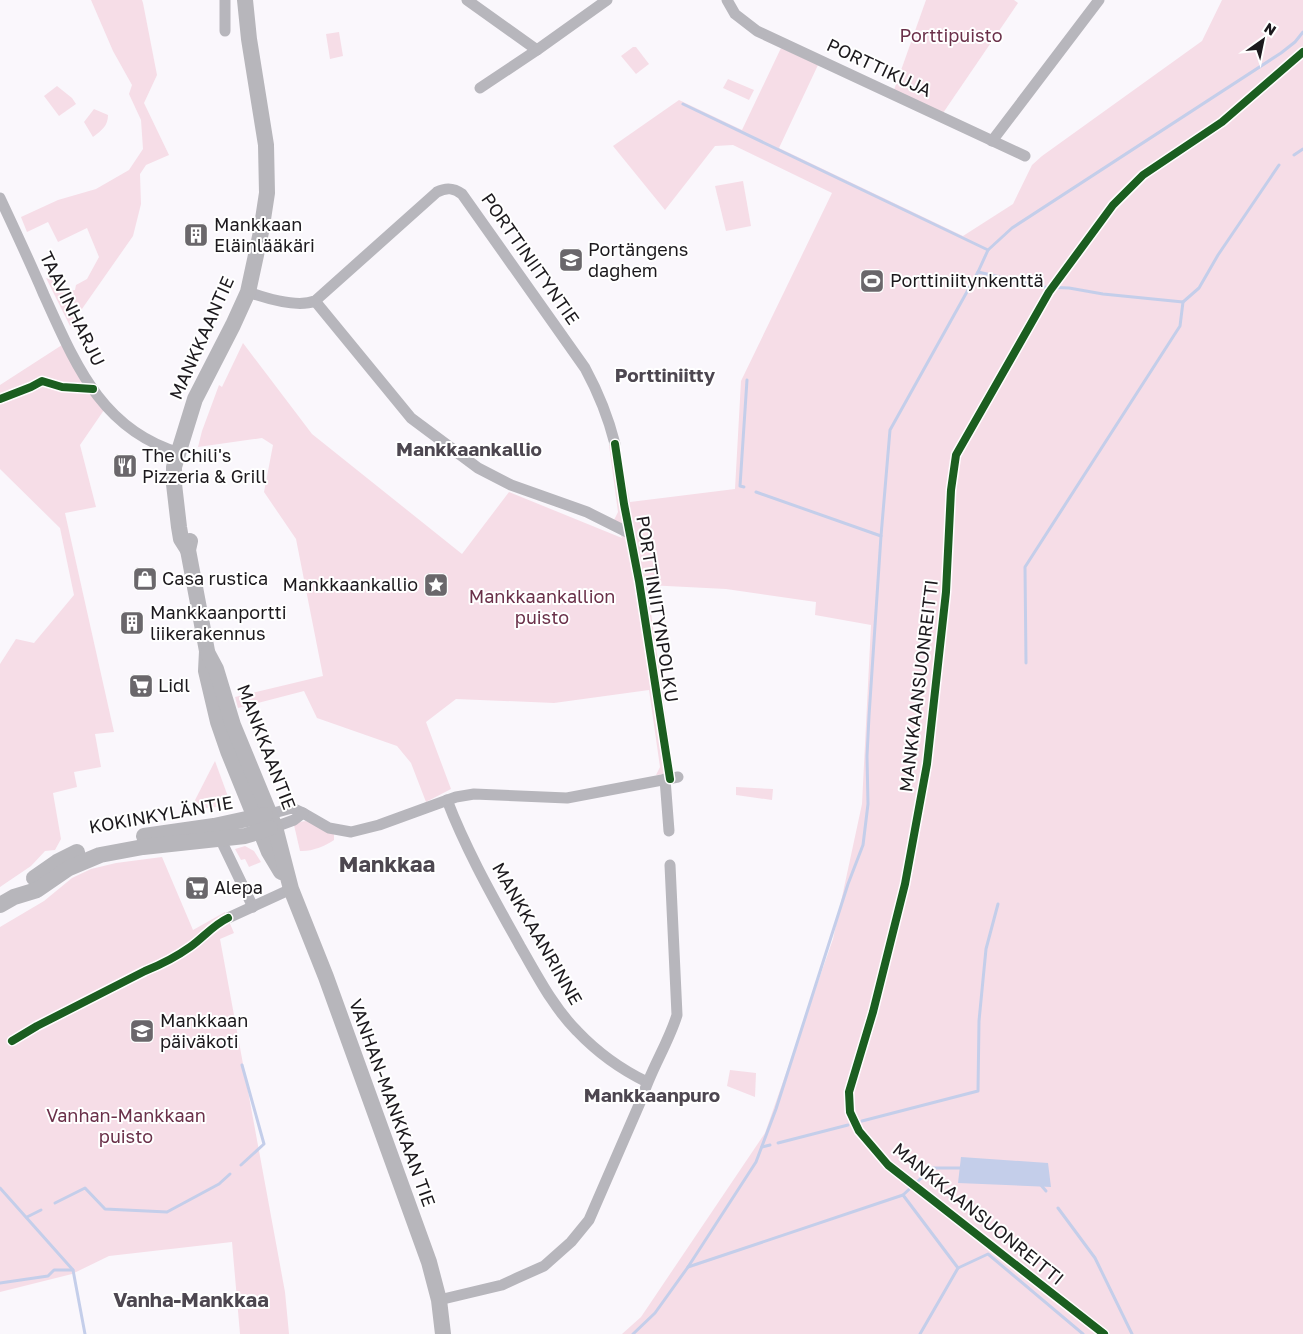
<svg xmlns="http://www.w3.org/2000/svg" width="1303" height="1334" font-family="'Golos Text',sans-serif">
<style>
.green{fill:#f6dde7}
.water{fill:#c4ceea}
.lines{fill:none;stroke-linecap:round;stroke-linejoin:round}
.stream{stroke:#c4ceea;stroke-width:3}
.street{stroke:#b7b6bc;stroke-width:11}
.secondary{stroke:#b7b6bb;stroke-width:16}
.cycleway-casing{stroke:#fff;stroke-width:11}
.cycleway{stroke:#1b5e20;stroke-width:8}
.labels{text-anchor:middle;stroke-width:4;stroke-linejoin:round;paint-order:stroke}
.park-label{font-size:18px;fill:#6a3049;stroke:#fff}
.street-label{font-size:18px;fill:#1c191d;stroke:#fff}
.poi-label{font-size:18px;fill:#1c191d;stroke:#fff;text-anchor:start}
.neighbourhood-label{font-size:19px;font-weight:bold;fill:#4d4750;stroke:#fff}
.quarter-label{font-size:20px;font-weight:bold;fill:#4d4750;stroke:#fff}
.district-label{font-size:22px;font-weight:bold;fill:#4d4750;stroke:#fff}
</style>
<rect width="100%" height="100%" fill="#faf7fc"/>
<g class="green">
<path d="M91,0H142L143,3L157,75L144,103L169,155L146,165L140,174L141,204L133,236L70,326L46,278L55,281L64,292L75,290L76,285L87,279L99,257L87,228L58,242L48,222L27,232L21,217L58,200L96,189L129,170L143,149L141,120L129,94L132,85L113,51Z"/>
<path d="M926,0H1014L1018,3L943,113L894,90Z"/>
<path d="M1222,0H1303V1334H622L641,1317L765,1133L833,939L862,804L871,625L815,615L816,602L726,589L647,585L674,773L656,775L660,767L649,690L554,703L456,699L426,722L451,789L426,802L411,763L397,746L317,718L304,691L238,708L235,697L323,676L296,539L264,492L273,445L262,438L198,447L202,431L219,385L222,387L243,343L312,434L462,554L509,492L622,538L614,520L618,512L609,445L619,443L630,502L735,489L741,381L832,193L733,145L715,146L665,210L613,146L679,100L742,130L781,48L818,65L779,148L963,236L1013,204L1032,165L1042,156L1202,41Z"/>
<path d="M339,32L343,56L330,59L326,34Z"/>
<path d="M633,47H636L649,64L636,74L621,56Z"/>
<path d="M728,79L754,90L749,100L723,88Z"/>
<path d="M57,86L72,98L76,104L59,116L44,96Z"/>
<path d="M94,109L108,115C108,126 102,130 93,137L84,122Z"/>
<path d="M743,181L751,226L726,231L715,186Z"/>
<path d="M62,345L104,410L80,445L96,507L65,513L114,732L95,734L101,767L74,772L77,787L53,793L61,839L55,850L45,851L31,866L0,887V664L16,639L34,643L74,595L60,528L0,469V385Z"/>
<path d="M215,761L230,802L227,806L195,809L192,806Z"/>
<path d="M736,787L773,789L772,800L736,795Z"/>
<path d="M306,821L332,832L334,835V840C326,846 310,852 300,851L294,825L299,822Z"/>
<path d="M245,846L254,851L261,862L249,867L245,859L241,860L235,849Z"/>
<path d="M162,857L193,930L225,912L234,933L220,939L285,1292L289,1334H240L232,1242L109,1256L72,1274L0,1292V927L44,901L72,878L91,869L116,863Z"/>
<path d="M730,1070L756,1073L755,1097L727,1086Z"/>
</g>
<path class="water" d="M961,1157L1048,1163L1051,1187L958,1183Z"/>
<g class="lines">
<g class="stream">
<path d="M683,104L988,250"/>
<path d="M1294,155L1303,149"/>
<path d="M978,272L1044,287L1069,288L1103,294L1183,302L1199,288L1218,255L1279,165"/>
<path d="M744,487L740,486L747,380"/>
<path d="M756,492L881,536"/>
<path d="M1026,663L1025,567L1180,326L1183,302"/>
<path d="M862,1121L978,1091L979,1021L986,949L998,904"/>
<path d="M778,1143L848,1125"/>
<path d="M762,1147L770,1145"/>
<path d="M241,1165L264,1144L242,1065"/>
<path d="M1040,1184L1046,1191"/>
<path d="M0,1188L73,1270L85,1334"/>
<path d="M903,1195L958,1268L920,1334"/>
<path d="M55,1203L85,1188L105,1209L167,1212L219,1184L230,1174"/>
<path d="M1058,1208L1095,1258L1132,1334"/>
<path d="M27,1217L41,1210"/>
<path d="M688,1267L903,1195L932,1168H962"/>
<path d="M958,1268L988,1254L1083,1334"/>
<path d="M0,1283L48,1276L54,1270H73"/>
<path d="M633,1334L655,1313L688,1267L756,1162L776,1109L848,884L863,845L868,804L867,756L869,716L881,536L890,430L978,272L988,250L1012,228L1281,53L1295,42L1303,32"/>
</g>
<g class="street">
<path d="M225,0V31"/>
<path d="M467,0L537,50L607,0"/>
<path d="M727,0L735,14L757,31L1025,156"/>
<path d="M480,88L537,50"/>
<path d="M992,141L1099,0"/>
<path d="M0,198C15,230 30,262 44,295C75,363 101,430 180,453"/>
<path d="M248,292C265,298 297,308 315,301L437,192C447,187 454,188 462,194L585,368C598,392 608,416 615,444"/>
<path d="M315,301L411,418L478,468L511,485L587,512L629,533"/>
<path d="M665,779L669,831"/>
<path d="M447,800C466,850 494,899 520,946C537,975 553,1007 577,1031C596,1051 622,1070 647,1082"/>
<path d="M270,814L292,808L303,813L329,828L351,832L379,825L456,797L474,794L567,798L678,777"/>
<path d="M275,827L294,820L303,813"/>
<path d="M217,832L253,907"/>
<path d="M228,918L291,889"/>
<path d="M439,1300L502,1285L517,1278L544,1266L571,1242L589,1220L642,1098C651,1069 668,1044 677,1015L670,865"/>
</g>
<g class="secondary">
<path d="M190,541L188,550L207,651L206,671L218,722L228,751L269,852L281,872"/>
<path d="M188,550L181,539L179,527L174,484V467L195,399L233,325L248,292L261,232L267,193L266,145L249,39L245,0"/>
<path d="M208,654L216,669L233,725L275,827L291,889L326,977L429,1262L439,1300L443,1334"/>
<path d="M144,836L214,826L265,815"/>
<path d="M34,878L57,862L77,852"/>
<path d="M0,905L14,897L37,890L69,868L100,855L143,847L245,836L270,828"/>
</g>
<defs>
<g id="cycleway">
<path d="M0,399L31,387L42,381L62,387L93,389"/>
<path d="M615,444L624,504L639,581L670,779"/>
<path d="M12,1041L37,1026L145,971C160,965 176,957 190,947C203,938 213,925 228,918"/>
<path d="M1104,1334L888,1165L859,1131L850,1112L849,1092L873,1012L905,884L927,764L946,592L951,490L956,455L1049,292L1113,205L1143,175L1222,122L1303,52"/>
</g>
</defs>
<use href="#cycleway" class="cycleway-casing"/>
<use href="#cycleway" class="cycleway"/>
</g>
<defs>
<symbol id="building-square" viewBox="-11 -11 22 22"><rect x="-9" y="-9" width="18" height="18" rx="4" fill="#6a676b" stroke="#fff"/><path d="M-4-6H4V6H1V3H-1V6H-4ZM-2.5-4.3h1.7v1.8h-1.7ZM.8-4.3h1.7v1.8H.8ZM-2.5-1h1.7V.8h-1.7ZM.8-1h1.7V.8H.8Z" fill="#fff"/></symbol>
<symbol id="school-square" viewBox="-11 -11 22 22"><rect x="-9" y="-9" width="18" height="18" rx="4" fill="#6a676b" stroke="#fff"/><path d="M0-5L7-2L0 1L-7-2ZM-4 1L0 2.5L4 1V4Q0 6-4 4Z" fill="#fff"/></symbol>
<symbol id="stadium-square" viewBox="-11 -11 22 22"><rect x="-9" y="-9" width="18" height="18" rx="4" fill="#6a676b" stroke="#fff"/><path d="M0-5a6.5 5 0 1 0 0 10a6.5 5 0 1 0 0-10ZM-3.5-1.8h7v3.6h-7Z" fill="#fff"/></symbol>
<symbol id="restaurant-square" viewBox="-11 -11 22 22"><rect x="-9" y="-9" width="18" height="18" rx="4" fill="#6a676b" stroke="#fff"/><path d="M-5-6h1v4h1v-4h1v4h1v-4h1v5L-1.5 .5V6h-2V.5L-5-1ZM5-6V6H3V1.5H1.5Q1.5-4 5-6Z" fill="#fff"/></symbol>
<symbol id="shop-square" viewBox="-11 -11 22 22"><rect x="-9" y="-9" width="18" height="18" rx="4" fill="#6a676b" stroke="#fff"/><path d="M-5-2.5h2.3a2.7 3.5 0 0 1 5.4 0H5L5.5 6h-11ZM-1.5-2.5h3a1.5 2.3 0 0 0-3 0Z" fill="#fff"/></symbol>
<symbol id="sight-square" viewBox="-11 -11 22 22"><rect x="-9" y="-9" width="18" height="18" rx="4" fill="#6a676b" stroke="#fff"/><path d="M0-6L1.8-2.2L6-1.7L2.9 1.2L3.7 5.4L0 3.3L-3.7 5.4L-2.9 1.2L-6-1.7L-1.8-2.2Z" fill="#fff"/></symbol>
<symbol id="supermarket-square" viewBox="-11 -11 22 22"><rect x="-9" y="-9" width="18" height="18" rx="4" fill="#6a676b" stroke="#fff"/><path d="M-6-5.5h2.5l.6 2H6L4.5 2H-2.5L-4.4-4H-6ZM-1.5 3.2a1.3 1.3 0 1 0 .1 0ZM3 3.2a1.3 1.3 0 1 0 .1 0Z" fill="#fff"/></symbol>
</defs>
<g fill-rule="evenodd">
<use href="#building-square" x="182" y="221" width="28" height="28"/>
<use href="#school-square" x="557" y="246" width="28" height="28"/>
<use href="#stadium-square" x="858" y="267" width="28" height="28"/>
<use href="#restaurant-square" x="111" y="452" width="28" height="28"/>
<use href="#shop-square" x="131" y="565" width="28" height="28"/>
<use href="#sight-square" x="422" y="571" width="28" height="28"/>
<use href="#building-square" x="118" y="609" width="28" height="28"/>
<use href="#supermarket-square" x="127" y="672" width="28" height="28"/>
<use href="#supermarket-square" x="183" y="874" width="28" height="28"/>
<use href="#school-square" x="128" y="1017" width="28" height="28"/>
</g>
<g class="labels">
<g class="park-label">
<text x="951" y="42">Porttipuisto</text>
<text x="542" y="603">Mankkaankallion<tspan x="542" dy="21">puisto</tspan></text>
<text x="126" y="1122">Vanhan-Mankkaan<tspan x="126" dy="21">puisto</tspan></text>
</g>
<g class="street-label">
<text transform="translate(879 68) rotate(25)" y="6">PORTTIKUJA</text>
<text transform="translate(530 259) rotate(55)" y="6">PORTTINIITYNTIE</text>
<text transform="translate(72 309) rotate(64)" y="6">TAAVINHARJU</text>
<text transform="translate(202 338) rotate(-66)" y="6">MANKKAANTIE</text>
<text transform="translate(657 609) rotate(81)" y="6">PORTTINIITYNPOLKU</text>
<text transform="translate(919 686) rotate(-83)" y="6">MANKKAANSUONREITTI</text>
<text transform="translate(266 747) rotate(69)" y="6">MANKKAANTIE</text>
<text transform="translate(161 815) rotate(-10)" y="6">KOKINKYLÄNTIE</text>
<text transform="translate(537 934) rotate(60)" y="6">MANKKAANRINNE</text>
<text transform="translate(392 1103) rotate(70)" y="6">VANHAN-MANKKAAN TIE</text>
<text transform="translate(978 1214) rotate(39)" y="6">MANKKAANSUONREITTI</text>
</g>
<g class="poi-label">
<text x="214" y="231">Mankkaan<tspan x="214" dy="21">Eläinlääkäri</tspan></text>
<text x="588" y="256">Portängens<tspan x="588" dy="21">daghem</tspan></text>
<text x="890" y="287">Porttiniitynkenttä</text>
<text x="142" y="462">The Chili's<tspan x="142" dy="21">Pizzeria &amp; Grill</tspan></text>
<text x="162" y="585">Casa rustica</text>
<text x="418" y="591" text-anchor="end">Mankkaankallio</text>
<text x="150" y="619">Mankkaanportti<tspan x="150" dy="21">liikerakennus</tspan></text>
<text x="158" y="692">Lidl</text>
<text x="214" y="894">Alepa</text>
<text x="160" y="1027">Mankkaan<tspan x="160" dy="21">päiväkoti</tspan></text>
</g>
<g class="neighbourhood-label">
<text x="665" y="382">Porttiniitty</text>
<text x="469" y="456">Mankkaankallio</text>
<text x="652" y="1102">Mankkaanpuro</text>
</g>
<g class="quarter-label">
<text x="191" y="1307">Vanha-Mankkaa</text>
</g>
<g class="district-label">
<text x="387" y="872">Mankkaa</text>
</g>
</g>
<g transform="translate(1263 40) rotate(33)" stroke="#ffffff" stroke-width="4" paint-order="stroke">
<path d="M0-4L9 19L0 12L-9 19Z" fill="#1c191d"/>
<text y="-8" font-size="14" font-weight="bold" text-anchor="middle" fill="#1c191d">N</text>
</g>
</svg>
